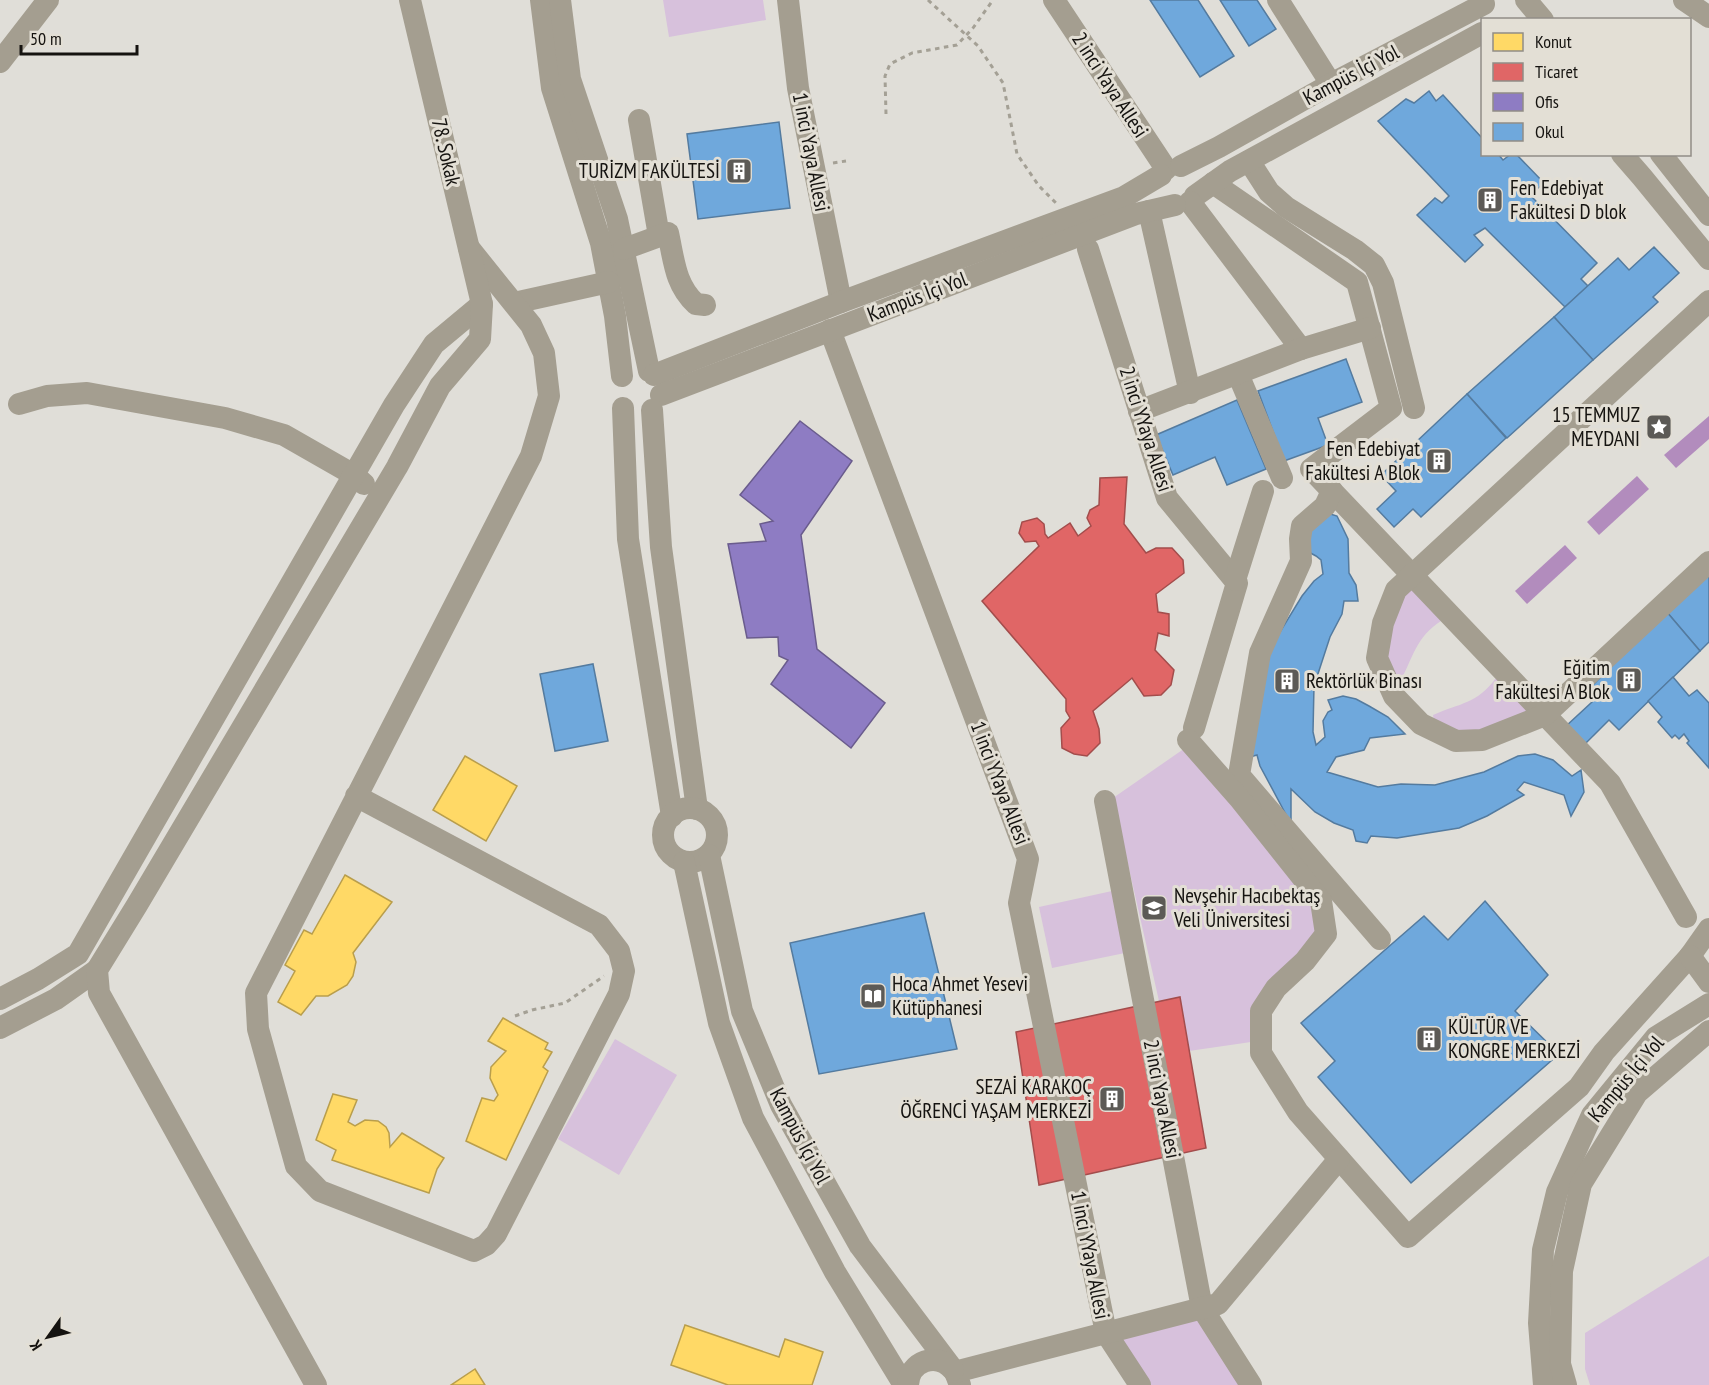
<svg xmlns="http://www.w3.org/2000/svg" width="1709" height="1385" font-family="'PT Sans Narrow',sans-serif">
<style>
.green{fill:#d7c1dc}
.water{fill:#b28cbd}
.homes{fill:#ffd966;stroke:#b99e4c;stroke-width:1.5}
.shops{fill:#e06666;stroke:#a34d4c;stroke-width:1.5}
.offices{fill:#8e7cc3;stroke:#6a5c8d;stroke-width:1.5}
.schools{fill:#6fa8dc;stroke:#547b9f;stroke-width:1.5}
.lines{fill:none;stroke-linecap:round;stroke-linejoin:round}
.path{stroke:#a4a095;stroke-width:3;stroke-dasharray:4.5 4.5;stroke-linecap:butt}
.minor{stroke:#a49e90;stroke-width:22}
.labels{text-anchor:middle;stroke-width:6;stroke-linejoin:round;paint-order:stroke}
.street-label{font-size:21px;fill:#151310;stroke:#e3dfd5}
.poi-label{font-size:21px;fill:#151310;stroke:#e3dfd5;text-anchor:end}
</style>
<rect width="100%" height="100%" fill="#e0ded8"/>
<g class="green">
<path d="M663,0H763L766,20L669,37Z"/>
<path d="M1408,584L1441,621C1416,637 1413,657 1400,682L1390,678L1381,654Z"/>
<path d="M1496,678L1534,708L1481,734L1435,726L1433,715C1460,703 1477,704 1496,678Z"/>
<path d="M1188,746L1316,899L1319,926L1251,1042L1189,1051L1180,998L1159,1001L1113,798Z"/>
<path d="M1112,891L1125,953L1052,968L1039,907Z"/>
<path d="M615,1039L677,1075L619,1175L558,1139Z"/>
<path d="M1709,1256V1385H1590L1585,1369V1333Z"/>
<path d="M1202,1308L1251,1385H1140L1106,1333Z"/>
</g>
<g class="water">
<path d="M1709,416V439L1676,468L1664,455Z"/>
<path d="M1637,476L1649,489L1599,535L1587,522Z"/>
<path d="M1565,545L1577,558L1527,604L1515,591Z"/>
</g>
<g class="homes">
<path d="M465,756L517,786L486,841L433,810Z"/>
<path d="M345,875L392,902L353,953L356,962L353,976L347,985L328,996H316L301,1015L278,1002L295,971L285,965L304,930L312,934Z"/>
<path d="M503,1018L548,1043L545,1049L552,1052L543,1067L548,1071L506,1160L466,1141L482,1098L494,1101L498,1095L490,1078L491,1067L506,1051L488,1041Z"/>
<path d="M333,1094L357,1100L348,1122L355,1126L365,1120L378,1121L386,1127L389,1133L390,1147L402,1133L444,1158L437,1169L429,1193L332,1160L336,1150L316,1140Z"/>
<path d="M685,1325L779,1357L785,1339L823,1352L812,1385H728L671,1365Z"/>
<path d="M475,1369L485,1385H451Z"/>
</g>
<g class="shops">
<path d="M1127,477L1124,524L1146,553L1156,548H1172L1183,560L1184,573L1156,594L1158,612L1169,614V636L1158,633L1155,650L1174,670L1171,685L1161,695L1144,696L1132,678L1093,711L1099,729L1100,743L1087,756L1074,754L1062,748L1061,728L1070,718L1066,711V699L982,601L1039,546L1036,541L1025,542L1019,533L1022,522L1037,518L1044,524L1045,534L1048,538L1070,523L1078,536L1091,526L1087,518L1090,510L1099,505L1100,478Z"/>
<path d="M1180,997L1206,1148L1039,1185L1016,1032Z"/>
</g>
<path class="offices" d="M800,421L852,461L801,535L817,649L885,703L851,748L771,684L788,660L779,656L778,637L747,638L728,544L766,541L760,524L773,521L740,495Z"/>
<g class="schools">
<path d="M1150,0H1198L1234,56L1200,77Z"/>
<path d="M1220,0H1257L1276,29L1249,46Z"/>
<path d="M1429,91L1436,101L1443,95L1482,138V154H1498L1503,160L1511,154H1516L1544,183L1530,195L1597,263L1581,279L1588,286L1565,307L1485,228L1474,235L1483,245L1465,262L1417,215L1435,198L1442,203L1449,196L1378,121L1406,99L1414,103Z"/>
<path d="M779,122L790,208L698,219L687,134Z"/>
<path d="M1654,247L1679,273L1653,297L1658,302L1593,360L1554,317L1618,258L1629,270Z"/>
<path d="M1554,317L1593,360L1507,438L1467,394Z"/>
<path d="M1346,359L1362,402L1318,418L1328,445L1284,461L1258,391Z"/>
<path d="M1467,394L1506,438L1421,517L1413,509L1394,527L1377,509L1396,491L1381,475Z"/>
<path d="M1237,400L1266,469L1227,485L1215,457L1173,475L1156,435Z"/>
<path d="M1324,512L1337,516L1348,539L1349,573L1356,585L1358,601H1344L1342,614L1330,637L1314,686L1313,732L1316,745L1325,737L1323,721L1328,712L1332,710L1328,700L1343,696L1356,699L1369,706L1388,717L1405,734L1370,738L1364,750L1336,757L1327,772L1378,787L1401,784L1435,785L1484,772L1518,756L1535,754L1553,760L1572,776L1581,770L1584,792L1571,816L1564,795L1524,782L1517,790L1524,795L1487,816L1459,828L1397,838L1371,836L1367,843L1356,841L1353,830L1334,823L1315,812L1291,789V824L1260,766L1257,755L1250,757L1269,650L1302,596L1314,581L1323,574L1321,560L1316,556L1305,550L1311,519Z"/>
<path d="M1709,573V642L1700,651L1666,611Z"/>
<path d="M1666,611L1700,651L1619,730L1609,720L1583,746L1565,727L1592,702L1584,694Z"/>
<path d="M593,664L608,741L555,751L540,674Z"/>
<path d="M1673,677L1689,696L1697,690L1709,703V768L1687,743L1689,741L1684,734L1679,739L1675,735L1672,738L1658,722L1662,717L1648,701Z"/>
<path d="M1485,901L1548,975L1515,1011L1559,1054L1411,1183L1318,1077L1335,1061L1301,1023L1424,916L1448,940Z"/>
<path d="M924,913L957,1049L819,1074L790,943Z"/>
</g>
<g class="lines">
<g class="path">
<path d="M928,0L978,46L1003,83L1017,154L1039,186L1056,203"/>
<path d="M886,114L885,76L890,64L912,53L957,45L973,28L993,0"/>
<path d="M833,163L846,161"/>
<path d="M515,1016L532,1010L565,1003L604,976"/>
</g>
<g class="minor">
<path d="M541,0L552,88L601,243L615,316L622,376"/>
<path d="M560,0L570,79L617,219L649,371"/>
<path d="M788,0L798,88L841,302"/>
<path d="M1054,0L1166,169"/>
<path d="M1278,0L1331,84"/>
<path d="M1526,0L1543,20"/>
<path d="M1684,0L1709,17"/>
<path d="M0,62L48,0"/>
<path d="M639,120L659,236"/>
<path d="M1622,154L1642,177L1709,259"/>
<path d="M1661,154L1709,215"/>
<path d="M1249,161L1269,192L1286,207L1355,250L1374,265L1383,283L1414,408"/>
<path d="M1181,166L1219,147L1331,84L1484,4L1480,0"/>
<path d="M1213,183L1357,282L1391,408L1311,469L1610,783L1686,917"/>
<path d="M1195,196L1230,171L1482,33"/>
<path d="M1190,202L1301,349"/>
<path d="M1149,211L1190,393"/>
<path d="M624,249L668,233C674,260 675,285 696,304L705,305"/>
<path d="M1088,249L1167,498L1237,583L1194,728"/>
<path d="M1709,301L1396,590L1383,623L1377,658L1394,696L1421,724L1456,741L1482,740L1545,715L1709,562"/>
<path d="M514,303L609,282"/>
<path d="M830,330L1028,859L1019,903L1106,1333L1140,1385"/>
<path d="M1238,374L1282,478"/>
<path d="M654,375L841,302L1124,197L1161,175"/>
<path d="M661,395L1136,214L1175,205"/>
<path d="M19,404L47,396L87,393L225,418L284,435L354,475L364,484"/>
<path d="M623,408L628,539L672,816"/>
<path d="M652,410L661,547L697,809"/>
<path d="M1139,411L1301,349L1370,328"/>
<path d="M1332,491L1325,506L1302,526L1300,539L1301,561L1260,653L1239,775L1380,939"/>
<path d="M1235,580L1263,491"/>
<path d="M1188,740L1239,798L1321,901L1326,934L1305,961L1276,988L1261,1011V1053L1298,1112L1408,1237L1579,1087L1604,1052L1690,956L1709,929"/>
<path d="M356,796L599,925L619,951L624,971L619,994L496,1234L486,1245L474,1251L320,1191L296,1166L258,1029L256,993L531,456L549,396L544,353L531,325L469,248"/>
<path d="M1105,801L1202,1308L1251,1385"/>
<circle cx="690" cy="835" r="27"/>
<path d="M709,855L742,1011L781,1105L860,1246L955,1372L960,1385"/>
<path d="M684,862L719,1023L753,1118L835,1272L904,1385"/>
<path d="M1690,956L1709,982"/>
<path d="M0,999L38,979L78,954L394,405L434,344L482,304"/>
<path d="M0,1028L56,999L97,970"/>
<path d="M955,1372L1218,1304L1339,1159"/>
<path d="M316,1385L99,993L97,970L137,905L397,467L440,386L480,339L482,304L410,0"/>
<path d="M908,1385C909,1361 937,1351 953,1370"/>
<path d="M1544,1385L1539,1323L1543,1250L1557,1192L1592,1115L1656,1037L1709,1004"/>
<path d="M1566,1385L1560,1364L1562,1271L1581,1184L1637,1093L1709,1031"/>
</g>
</g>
<defs>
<symbol id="building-square" viewBox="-11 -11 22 22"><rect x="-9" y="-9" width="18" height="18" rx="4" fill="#5c5a56" stroke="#e3dfd5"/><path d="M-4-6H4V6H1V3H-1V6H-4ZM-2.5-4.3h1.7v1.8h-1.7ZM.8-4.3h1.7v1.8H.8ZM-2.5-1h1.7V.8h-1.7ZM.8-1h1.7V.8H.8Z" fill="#fff"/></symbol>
<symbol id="sight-square" viewBox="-11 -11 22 22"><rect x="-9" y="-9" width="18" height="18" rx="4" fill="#5c5a56" stroke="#e3dfd5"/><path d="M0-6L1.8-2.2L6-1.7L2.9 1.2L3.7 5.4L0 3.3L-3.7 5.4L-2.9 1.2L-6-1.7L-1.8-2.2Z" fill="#fff"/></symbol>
<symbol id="university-square" viewBox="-11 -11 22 22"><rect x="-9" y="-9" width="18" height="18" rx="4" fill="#5c5a56" stroke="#e3dfd5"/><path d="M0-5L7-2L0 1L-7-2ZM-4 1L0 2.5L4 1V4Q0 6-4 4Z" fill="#fff"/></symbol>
<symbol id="library-square" viewBox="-11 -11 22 22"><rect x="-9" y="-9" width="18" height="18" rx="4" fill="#5c5a56" stroke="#e3dfd5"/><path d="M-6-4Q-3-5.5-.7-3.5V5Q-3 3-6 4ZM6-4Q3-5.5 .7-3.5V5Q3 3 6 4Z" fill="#fff"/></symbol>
</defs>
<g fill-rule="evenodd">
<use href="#building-square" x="724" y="156" width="30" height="30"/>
<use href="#building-square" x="1475" y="185" width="30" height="30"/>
<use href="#sight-square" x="1644" y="412" width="30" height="30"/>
<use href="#building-square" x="1424" y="446" width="30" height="30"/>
<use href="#building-square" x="1614" y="665" width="30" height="30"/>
<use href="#building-square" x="1272" y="666" width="30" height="30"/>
<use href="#university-square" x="1139" y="893" width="30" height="30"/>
<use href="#library-square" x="858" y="981" width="30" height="30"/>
<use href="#building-square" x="1414" y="1024" width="30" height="30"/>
<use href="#building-square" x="1097" y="1084" width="30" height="30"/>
</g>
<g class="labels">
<g class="street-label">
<text transform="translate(1351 75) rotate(-28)" y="7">Kampüs İçi Yol</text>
<text transform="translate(1110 85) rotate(57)" y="7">2 inci Yaya Allesi</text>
<text transform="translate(446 152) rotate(77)" y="7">78. Sokak</text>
<text transform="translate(811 152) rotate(79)" y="7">1 inci Yaya Allesi</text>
<text transform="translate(917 297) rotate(-21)" y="7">Kampüs İçi Yol</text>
<text transform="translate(1146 429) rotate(72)" y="7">2 inci YYaya Allesi</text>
<text transform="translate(1000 783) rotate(69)" y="7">1 inci YYaya Allesi</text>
<text transform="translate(1626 1079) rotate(-50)" y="7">Kampüs İçi Yol</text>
<text transform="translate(1162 1099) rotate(79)" y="7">2 inci Yaya Allesi</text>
<text transform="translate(800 1136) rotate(62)" y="7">Kampüs İçi Yol</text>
<text transform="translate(1090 1255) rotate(79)" y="7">1 inci YYaya Allesi</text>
</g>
<g class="poi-label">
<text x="720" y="178">TURİZM FAKÜLTESİ</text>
<text x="1510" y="195" text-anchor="start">Fen Edebiyat<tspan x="1510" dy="24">Fakültesi D blok</tspan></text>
<text x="1640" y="422">15 TEMMUZ<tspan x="1640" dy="24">MEYDANI</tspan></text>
<text x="1420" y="456">Fen Edebiyat<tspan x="1420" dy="24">Fakültesi A Blok</tspan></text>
<text x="1610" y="675">Eğitim<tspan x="1610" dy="24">Fakültesi A Blok</tspan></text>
<text x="1306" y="688" text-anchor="start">Rektörlük Binası</text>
<text x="1174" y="903" text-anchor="start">Nevşehir Hacıbektaş<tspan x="1174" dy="24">Veli Üniversitesi</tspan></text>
<text x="892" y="991" text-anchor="start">Hoca Ahmet Yesevi<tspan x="892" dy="24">Kütüphanesi</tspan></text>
<text x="1448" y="1034" text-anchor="start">KÜLTÜR VE<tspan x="1448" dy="24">KONGRE MERKEZİ</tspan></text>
<text x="1092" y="1094">SEZAİ KARAKOÇ<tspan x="1092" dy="24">ÖĞRENCİ YAŞAM MERKEZİ</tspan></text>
</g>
</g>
<rect x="1481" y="18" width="210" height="138" fill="#e3dfd5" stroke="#918d86" stroke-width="1.5"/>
<rect x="1493" y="33" width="30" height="18" fill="#ffd966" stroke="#918d86" stroke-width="1.5"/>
<text x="1535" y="48" font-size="18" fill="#151310">Konut</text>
<rect x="1493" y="63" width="30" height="18" fill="#e06666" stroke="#918d86" stroke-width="1.5"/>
<text x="1535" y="78" font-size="18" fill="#151310">Ticaret</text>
<rect x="1493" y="93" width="30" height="18" fill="#8e7cc3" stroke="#918d86" stroke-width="1.5"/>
<text x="1535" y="108" font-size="18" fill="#151310">Ofis</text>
<rect x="1493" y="123" width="30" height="18" fill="#6fa8dc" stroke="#918d86" stroke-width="1.5"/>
<text x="1535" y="138" font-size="18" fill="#151310">Okul</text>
<g transform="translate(48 1337) rotate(236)" stroke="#e3dfd5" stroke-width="4.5" paint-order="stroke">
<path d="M0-4.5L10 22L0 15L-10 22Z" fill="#151310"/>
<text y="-9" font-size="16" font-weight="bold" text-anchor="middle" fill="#151310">K</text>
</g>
<path d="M21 45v9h116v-9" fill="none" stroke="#151310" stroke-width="3"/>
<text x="30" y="45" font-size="18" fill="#151310" stroke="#e3dfd5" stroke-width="4.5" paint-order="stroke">50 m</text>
</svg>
